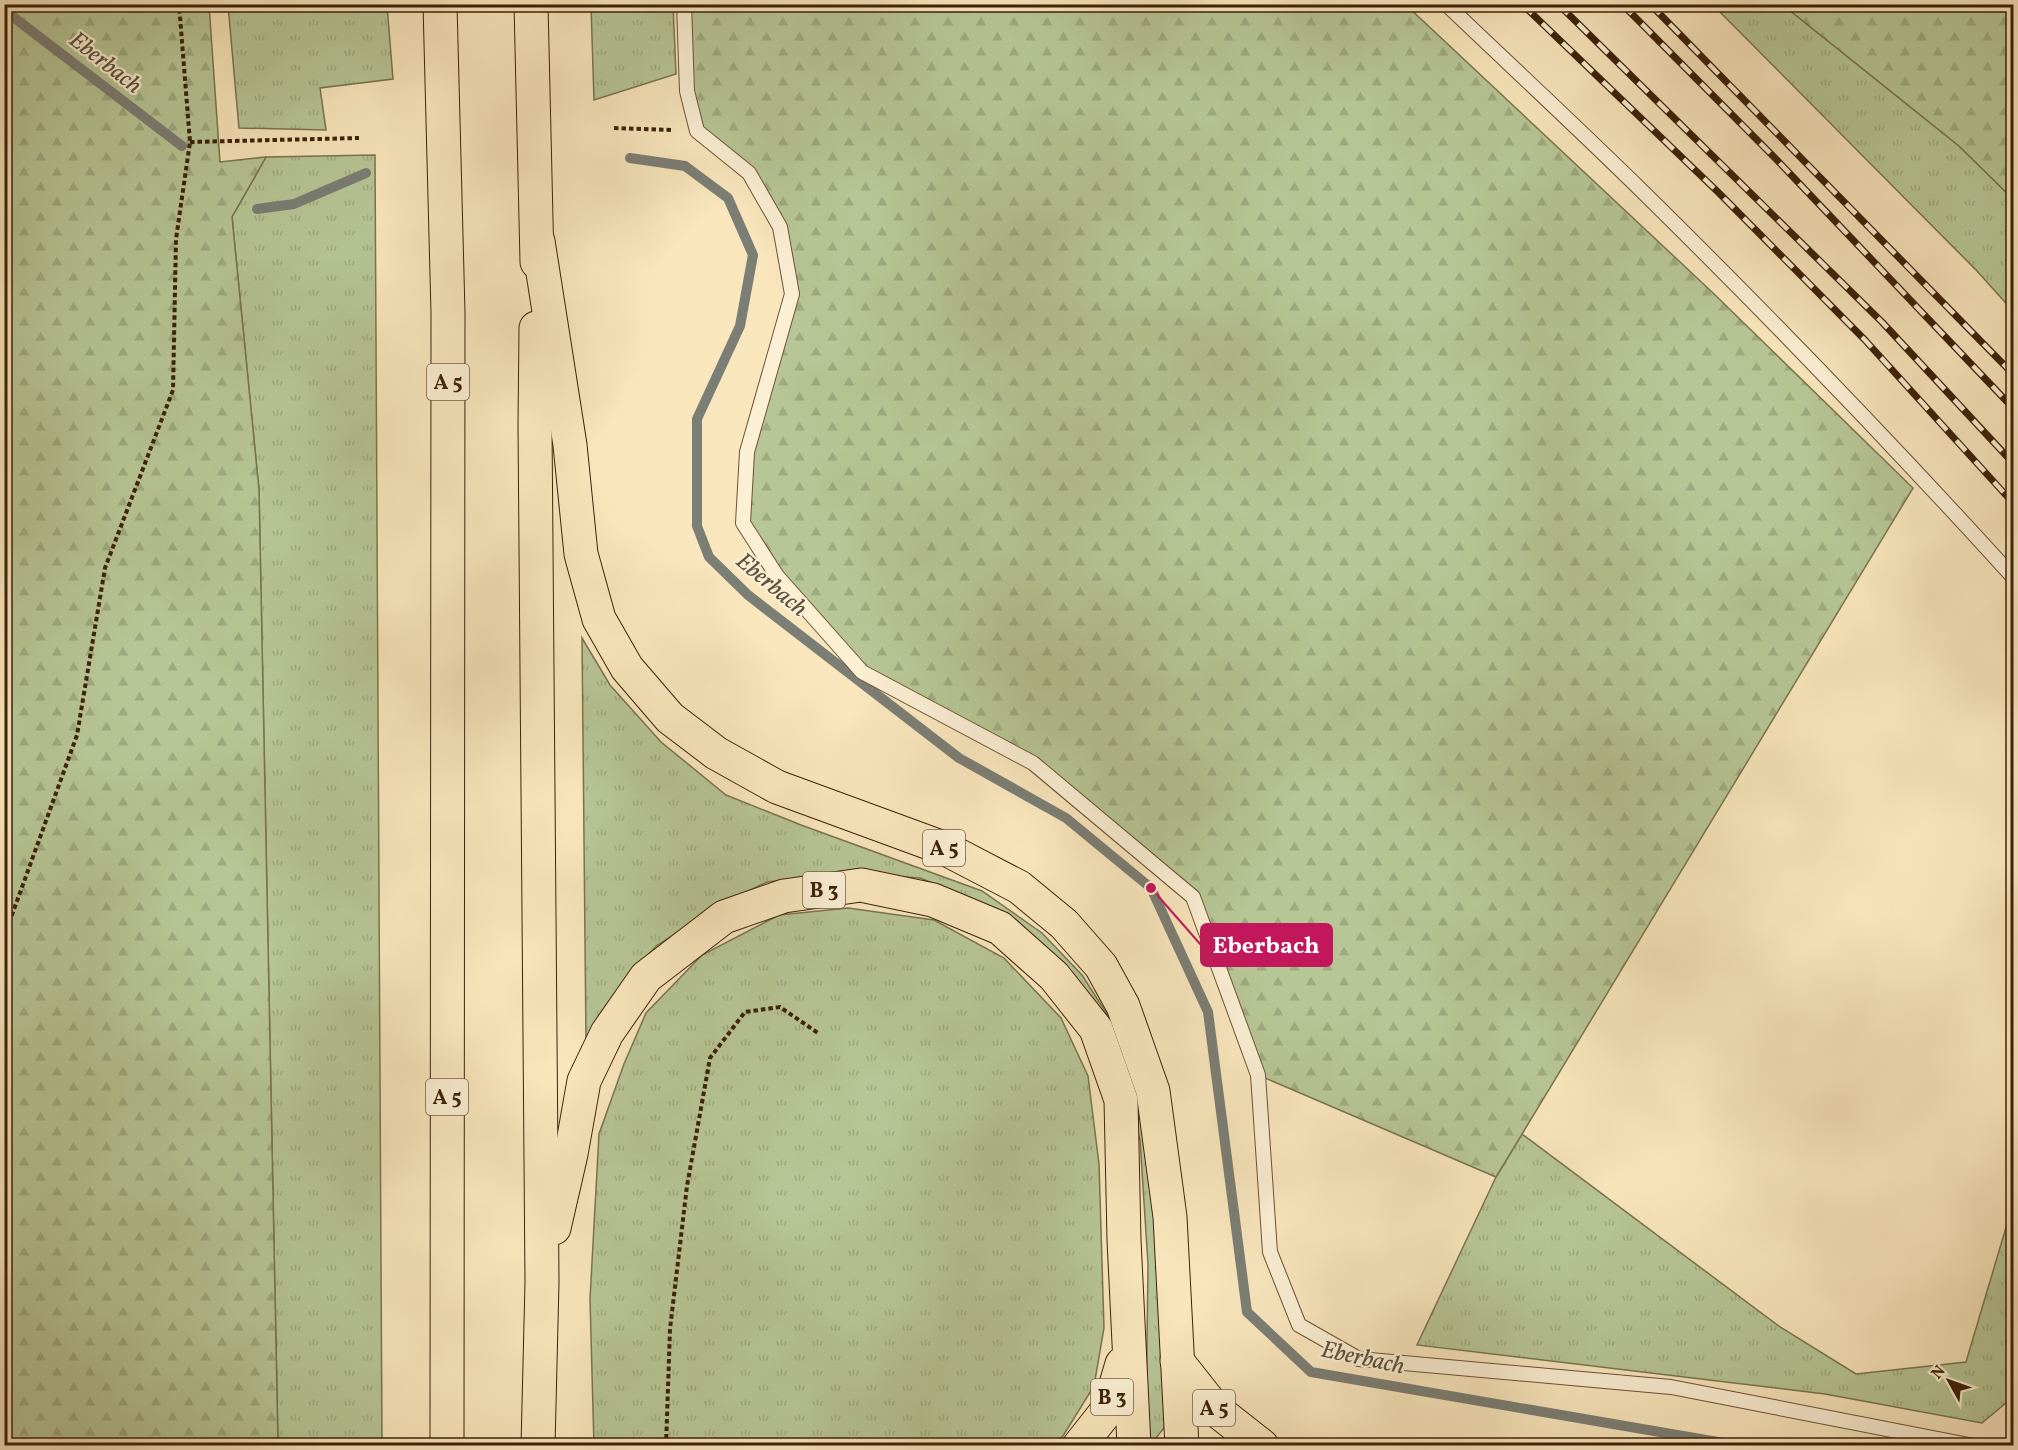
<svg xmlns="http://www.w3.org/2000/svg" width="2018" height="1450" font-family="Vollkorn,serif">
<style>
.grass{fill:url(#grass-tufts);stroke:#7a7450;stroke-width:1.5}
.forest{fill:url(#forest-firs);stroke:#7a7450;stroke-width:1.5}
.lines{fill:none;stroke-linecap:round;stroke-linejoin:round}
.stream{stroke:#7b7e75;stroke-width:10}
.lane-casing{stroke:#6b5236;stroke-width:16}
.highway-casing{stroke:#3c2109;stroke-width:35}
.path{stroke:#3c2109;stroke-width:4;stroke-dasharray:4.5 3;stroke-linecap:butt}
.lane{stroke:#fbefd4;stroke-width:14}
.highway{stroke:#f9e6bd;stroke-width:33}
.rail-casing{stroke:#3c2109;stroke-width:7}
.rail{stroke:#fbefd4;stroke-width:4.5;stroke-dasharray:14;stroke-linecap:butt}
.labels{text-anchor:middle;stroke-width:4.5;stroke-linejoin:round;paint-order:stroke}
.shield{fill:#fbefd4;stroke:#755f46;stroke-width:1.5}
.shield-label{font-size:21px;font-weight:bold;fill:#3c2109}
.water-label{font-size:24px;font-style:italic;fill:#5c503f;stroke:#fbefd4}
.leader{fill:none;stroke:#c2185b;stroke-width:2}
.callout-dot{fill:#c2185b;stroke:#fbefd4;stroke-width:2}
.callout{fill:#c2185b;stroke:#c2185b;stroke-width:2}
.callout-label{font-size:24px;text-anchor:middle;font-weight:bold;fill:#fff}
</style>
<defs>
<pattern id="grass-tufts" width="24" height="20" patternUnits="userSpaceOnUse" patternTransform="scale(1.5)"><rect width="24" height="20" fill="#b7c696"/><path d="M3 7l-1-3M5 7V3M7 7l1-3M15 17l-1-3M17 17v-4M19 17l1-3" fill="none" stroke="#9eaa80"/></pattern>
<pattern id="forest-firs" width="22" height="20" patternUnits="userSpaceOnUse" patternTransform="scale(1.5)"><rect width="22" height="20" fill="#b7c696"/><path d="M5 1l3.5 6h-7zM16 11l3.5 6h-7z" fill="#9eaa80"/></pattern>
</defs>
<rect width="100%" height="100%" fill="#f9e6bd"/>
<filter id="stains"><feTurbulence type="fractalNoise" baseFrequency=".00333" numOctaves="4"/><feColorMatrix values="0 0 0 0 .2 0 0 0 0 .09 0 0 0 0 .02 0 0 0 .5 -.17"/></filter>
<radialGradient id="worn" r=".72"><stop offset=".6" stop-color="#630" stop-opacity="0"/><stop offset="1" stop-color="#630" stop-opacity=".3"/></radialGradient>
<g class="grass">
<path d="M228,5H387L393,79L320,88L326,130L239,128Z"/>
<path d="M591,5H673L676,74L594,100Z"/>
<path d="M1713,5H1783L1959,146L2013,199V311L1977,271Z"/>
<path d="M375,155L382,1445H278L259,490L232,217L266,157Z"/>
<path d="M582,638L610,685L661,742L726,795L801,825L982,891L1042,933L1082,975L1116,1028L1141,1093L1154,1168L1168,1405L1164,1428L1152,1443L1146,1424L1148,1264L1140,1140L1120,1058L975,900L920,878L842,873L767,882L723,903L656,946L615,993L586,1041Z"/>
<path d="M848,908L934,920L1004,958L1061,1018L1088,1076L1099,1164L1104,1328L1094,1386L1063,1436L1049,1446H594L590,1299L599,1134L624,1064L646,1013L702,955L779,915Z"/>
<path d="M1522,1134L1780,1327L1856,1374L1966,1362L2013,1204V1397L1982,1423L1825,1394L1417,1345L1496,1177Z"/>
</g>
<g class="forest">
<path d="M5,4L209,5L220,162L266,157L232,217L259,490L278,1445H5Z"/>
<path d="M684,5H1406L1712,292L1913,488L1496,1177L1258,1075L1193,897L1033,763L862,672L777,576L743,523L747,452L792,294L780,227L749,173L697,131Z"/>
<path d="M1783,5H2013V199L1959,146Z"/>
</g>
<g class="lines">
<g class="stream">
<path d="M4,10L182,146"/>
<path d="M630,158L685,166L728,198L753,255L740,326L697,419V526L709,557L748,595L959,758L1066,818L1151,888L1208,1012L1247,1312L1311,1372L1741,1446"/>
<path d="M257,209L294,204L366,173"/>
</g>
<defs>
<g id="lane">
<path d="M684,4L687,91L697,131L749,173L780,227L792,294L747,452L743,523L777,576L862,672L1033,763L1193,897L1258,1075L1270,1252L1299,1325L1359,1359L1671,1387L1974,1446"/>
<path d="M1446,4C1512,67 1579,129 1643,192C1770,317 1894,446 2014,578"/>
</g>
<g id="highway">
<path d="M440,4L448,313L447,1446"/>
<path d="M531,4L537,262"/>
<path d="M538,241L570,445L581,554L599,619L627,668L670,718L716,753L777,787L946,849L1019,887L1064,924L1101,966L1123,1006L1153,1091L1170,1217L1182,1446"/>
<path d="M536,328L535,425L542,1282L538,1446"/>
<path d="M554,1228L571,1154L584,1081L607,1033L646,977L724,917L784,896L861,885L933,900L1000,928L1054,976L1096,1029L1121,1100L1124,1240L1134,1446"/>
<path d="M1177,1361L1215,1409L1262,1446"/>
<path d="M1079,1446L1109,1408L1122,1364"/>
</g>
</defs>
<use href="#lane" class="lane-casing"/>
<use href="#highway" class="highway-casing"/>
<g class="path">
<path d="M614,128L673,130"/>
<path d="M190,142L359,138"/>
<path d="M4,937L77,735L105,568L173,390L176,239L190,142L179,4"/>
<path d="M666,1446L670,1329L687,1186L710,1058L745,1012L780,1007L818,1033"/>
</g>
<use href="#lane" class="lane"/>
<use href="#highway" class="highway"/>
<defs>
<g id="rail">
<path d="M1522,4L1719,193L1865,340L2014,504"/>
<path d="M1558,4L1882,322L2014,464"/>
<path d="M1622,4L1775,158L2014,409"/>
<path d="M1650,4L2014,375"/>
</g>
</defs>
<use href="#rail" class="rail-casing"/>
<use href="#rail" class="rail"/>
</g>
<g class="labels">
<g class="shield">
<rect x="427" y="364" width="42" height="36" rx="4.5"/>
<rect x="923" y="830" width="42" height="36" rx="4.5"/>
<rect x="803" y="872" width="42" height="36" rx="4.5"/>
<rect x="426" y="1079" width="42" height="36" rx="4.5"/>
<rect x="1091" y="1379" width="42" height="36" rx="4.5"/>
<rect x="1193" y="1390" width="42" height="36" rx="4.5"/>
</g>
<g class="shield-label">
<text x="448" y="389">A 5</text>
<text x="944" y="855">A 5</text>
<text x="824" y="897">B 3</text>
<text x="447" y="1104">A 5</text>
<text x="1112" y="1404">B 3</text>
<text x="1214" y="1415">A 5</text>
</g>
<g class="water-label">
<text transform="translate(106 62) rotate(38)" y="8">Eberbach</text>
<text transform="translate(772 584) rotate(40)" y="8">Eberbach</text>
<text transform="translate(1363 1357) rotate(12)" y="8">Eberbach</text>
</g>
</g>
<path class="leader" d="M1151 888L1201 945"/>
<circle class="callout-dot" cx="1151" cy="888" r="6"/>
<rect class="callout" x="1201" y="924" width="131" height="42" rx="6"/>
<g class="callout-label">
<text x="1266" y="953">Eberbach</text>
</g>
<rect width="2018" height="1450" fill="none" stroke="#f9e6bd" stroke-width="24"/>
<rect x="6" y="6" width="2006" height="1438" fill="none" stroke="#3c2109" stroke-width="3"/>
<rect x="12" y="12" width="1994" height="1426" fill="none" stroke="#3c2109" stroke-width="1.5"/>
<g transform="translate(1949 1381) rotate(310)" stroke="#fbefd4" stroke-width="4.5" paint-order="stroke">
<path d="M0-4.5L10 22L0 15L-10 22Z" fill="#3c2109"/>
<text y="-9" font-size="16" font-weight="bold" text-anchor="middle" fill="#3c2109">N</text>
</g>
<rect width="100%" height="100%" filter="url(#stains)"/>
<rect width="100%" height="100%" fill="url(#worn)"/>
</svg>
